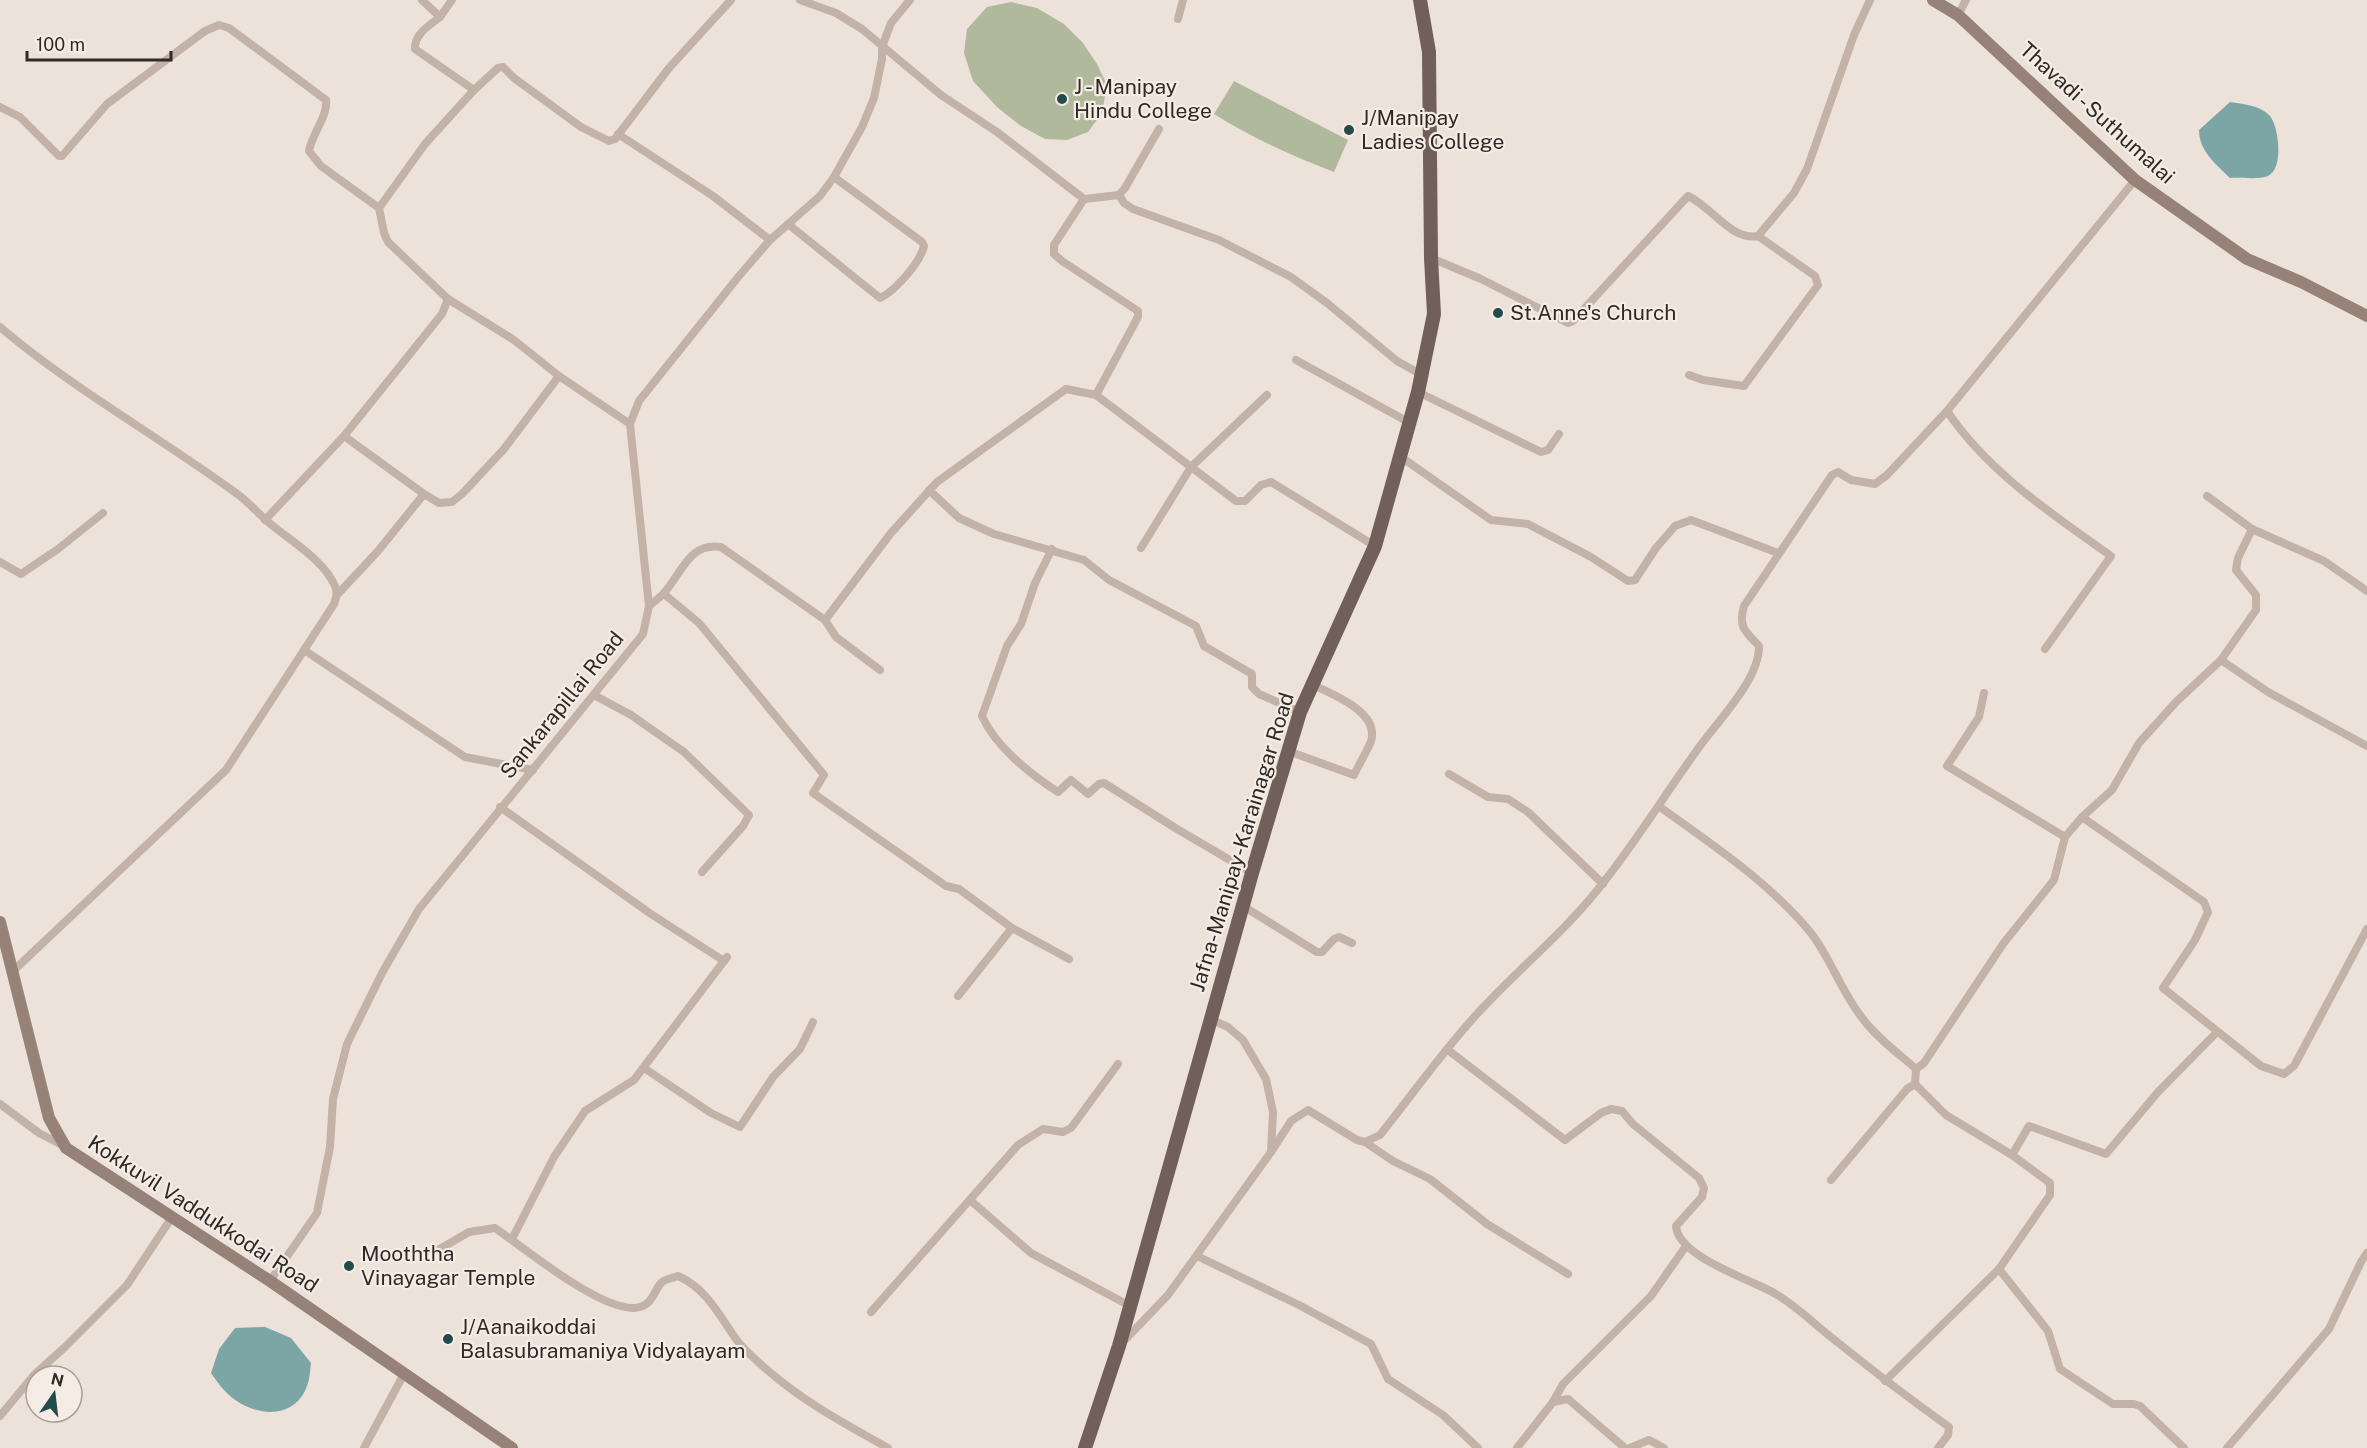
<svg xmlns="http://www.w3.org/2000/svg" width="2367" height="1448" font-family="'Public Sans',sans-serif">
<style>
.green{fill:#b1b99c}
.water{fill:#7ca6a5}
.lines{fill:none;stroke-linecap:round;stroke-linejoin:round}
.minor{stroke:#c3b2a7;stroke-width:8}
.secondary{stroke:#968279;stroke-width:12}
.primary{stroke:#716059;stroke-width:14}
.poi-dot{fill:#224c4c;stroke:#f5ede5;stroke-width:2}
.labels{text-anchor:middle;stroke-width:4.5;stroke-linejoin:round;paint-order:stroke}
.poi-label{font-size:21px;fill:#312926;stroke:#f5ede5;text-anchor:start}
.street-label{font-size:21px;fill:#312926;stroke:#f5ede5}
</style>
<rect width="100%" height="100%" fill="#ede2d9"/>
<g class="green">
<path d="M1011,2L1037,8L1064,24L1083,43L1097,64L1107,85L1102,113L1088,132L1067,140L1045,139L1021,126L997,107L973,81L964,53L967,29L987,7Z"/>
<path d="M1234,81L1348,140L1334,172C1292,156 1252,138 1214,114Z"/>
</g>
<g class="water">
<path d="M2230,102C2243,104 2260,105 2270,116C2279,127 2284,169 2268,176C2258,180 2241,177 2230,178C2216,164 2199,151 2199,130Z"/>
<path d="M265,1327L291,1338L311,1363C310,1370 310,1379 307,1386C294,1422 252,1416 229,1395C222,1389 216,1380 211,1373L219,1349L235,1328Z"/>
</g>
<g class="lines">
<g class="minor">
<path d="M422,0L440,17C430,25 414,34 415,49L474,90"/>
<path d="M800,0L836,13L862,29L941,95L997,132L1084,199"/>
<path d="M1958,15L1966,0"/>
<path d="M440,17L452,0"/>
<path d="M1178,19L1183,0"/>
<path d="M0,107L20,117L59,156H62L107,104L205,31L219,25L229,28L326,100C328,116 312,134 309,151L321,166L379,208L384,233L388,242L448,299L514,340L559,376L630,424"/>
<path d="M618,134L713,196L770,240"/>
<path d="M1119,195L1124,203L1133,209L1219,240L1291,277L1327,303L1397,361L1422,375"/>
<path d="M379,208L425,144L474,90L498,68L503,67L514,78L581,127L609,141L615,139L669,68L731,0"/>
<path d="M788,224L880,298C895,291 920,263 924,246L922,242L834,177"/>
<path d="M1431,258L1481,279L1568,323L1573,321L1688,196C1711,206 1731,241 1758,236L1794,193L1807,169L1854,35L1870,0"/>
<path d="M0,327C73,389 158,436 236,493C249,502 260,516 273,526C294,543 324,561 335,586C338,593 336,598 334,604L226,770L12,972"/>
<path d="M1296,360L1410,423"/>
<path d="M1689,375L1703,380L1744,386L1818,285L1815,276L1758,236"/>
<path d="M1418,392L1541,452L1548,450L1559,434"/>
<path d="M1096,395L1138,317V311L1062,261L1054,254V245L1084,199L1119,195L1125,188L1159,129"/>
<path d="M1947,411C1988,472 2052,514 2111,556L2045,649"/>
<path d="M344,436L424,494L439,503L452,502L462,494L504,449L559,376"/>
<path d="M1401,457L1491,520L1528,524L1591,557L1628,581L1635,580L1656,548L1675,526L1691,520L1778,553"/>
<path d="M929,490L959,518L994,534L1084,560L1109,580L1196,626L1204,646L1252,674V687L1259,694L1300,712"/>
<path d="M2207,496L2252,529L2324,561L2367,591"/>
<path d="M265,520L344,436L442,314L448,299"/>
<path d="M1141,548L1191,467L1267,395"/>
<path d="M1052,549L1035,583L1021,624L1007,646L982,716C995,746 1030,774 1058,792L1071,780L1088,794L1099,784L1104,783L1177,829L1252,873"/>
<path d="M0,562L21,574L58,549L103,513"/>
<path d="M664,594L699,623L824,775L813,793L946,886L959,889L1012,928L1069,959"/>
<path d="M337,595L378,551L424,494"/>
<path d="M649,606C654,601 660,598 664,593C682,573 689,542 721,547L825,620L891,533L937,482L1066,389L1096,395L1236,501H1245L1261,485L1271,482L1375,546"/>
<path d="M825,620L836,637L880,670"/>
<path d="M304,650L465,757L533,770"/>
<path d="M2221,660L2268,692L2367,746"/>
<path d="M1984,693L1979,717L1947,766L2065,837"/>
<path d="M594,695L631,715L684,752L749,815L743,826L702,872"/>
<path d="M1288,751L1354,775C1359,764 1367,752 1371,741C1380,712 1332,694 1311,684"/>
<path d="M1449,774L1488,797L1508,799L1528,812L1603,884"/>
<path d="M500,807L651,914L724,961"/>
<path d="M1660,807C1713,845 1769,882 1811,933C1831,959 1842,993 1863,1019C1878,1039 1898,1053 1916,1069"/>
<path d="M2082,817L2204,902L2208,912L2195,940L2163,988L2261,1066L2284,1074L2294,1066L2367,929"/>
<path d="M1243,906L1317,952H1322L1334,939L1339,937L1352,943"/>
<path d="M958,996L1012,928"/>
<path d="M1210,1019L1228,1027L1243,1040L1266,1079L1273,1112L1271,1152"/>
<path d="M1448,1050L1565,1140L1601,1113L1611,1109L1622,1111L1633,1124L1699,1178L1704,1188L1702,1197L1676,1226C1678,1257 1750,1279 1774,1293C1796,1305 1816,1326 1836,1341C1873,1371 1910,1399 1949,1427L1948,1435L1938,1448"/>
<path d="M644,1068L711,1113L740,1127L773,1077L800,1049L813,1022"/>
<path d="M0,1104L39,1133L66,1147"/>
<path d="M1365,1142L1393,1161L1430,1179L1487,1224L1568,1274"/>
<path d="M2012,1155L2029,1126L2106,1154L2158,1092L2217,1032"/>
<path d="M1831,1180L1907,1089L1915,1084L1916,1069L1924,1063L2003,944L2054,880L2065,837L2082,817L2112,790L2139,743L2176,702L2221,660L2256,610V595L2236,570L2238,558L2252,529"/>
<path d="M970,1200L1031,1253L1130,1306"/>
<path d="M512,1239L554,1157L585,1111L634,1080L727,957"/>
<path d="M438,1250L469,1232L495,1228C523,1247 607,1317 640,1307C653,1303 654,1291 661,1283C665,1279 673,1278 678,1276C706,1288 719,1315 736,1339C743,1349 755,1359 765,1368C802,1401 845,1424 888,1448"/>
<path d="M1197,1256L1299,1305L1371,1344L1388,1379L1443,1415L1478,1448"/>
<path d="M1999,1269L2048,1331L2060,1369L2113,1404H2134L2140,1406L2184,1448"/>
<path d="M270,1281L317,1213L330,1147L333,1099L347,1044L382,973L419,909L643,634L649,606L630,424L639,401L739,276L770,240L820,196L834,177L862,127L874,98L882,59V47L891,23L910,0"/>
<path d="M871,1312L1018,1145L1043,1129L1063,1132L1071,1128L1118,1064"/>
<path d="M1122,1343L1168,1295L1271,1152L1291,1121L1308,1110L1357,1140L1365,1142L1380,1135C1412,1095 1442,1052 1477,1014C1518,969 1566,931 1603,883C1638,839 1667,791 1700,746C1719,720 1760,678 1759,646C1745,631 1738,627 1744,606L1832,475L1838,472L1851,480L1875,484L1887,475L1947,411L2135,180"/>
<path d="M1885,1381L1999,1269L2050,1195V1183L2012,1155L1946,1115L1915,1084"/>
<path d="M1553,1402L1563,1384L1651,1296L1686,1246"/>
<path d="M0,1416L34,1375L65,1347L127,1285L172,1217"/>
<path d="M364,1448L405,1372"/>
<path d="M1517,1448L1553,1402L1568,1399L1625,1448"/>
<path d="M1630,1448L1649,1440L1664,1448"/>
<path d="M2227,1448L2329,1329L2361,1262L2367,1253"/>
</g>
<g class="secondary">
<path d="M1933,0L1958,15L2135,180L2247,259L2301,282L2367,316"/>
<path d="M0,922L49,1118L66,1148L270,1281L512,1448"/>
</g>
<path class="primary" d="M1085,1448L1119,1346L1252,873L1300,712L1375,546L1418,392L1434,314L1431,258L1429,52L1420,0"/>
</g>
<g class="poi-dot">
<circle cx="1062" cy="99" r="6"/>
<circle cx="1349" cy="130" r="6"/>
<circle cx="1498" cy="313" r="6"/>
<circle cx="349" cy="1266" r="6"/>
<circle cx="448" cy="1339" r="6"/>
</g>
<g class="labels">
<g class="poi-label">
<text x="1074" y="94">J - Manipay<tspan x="1074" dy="24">Hindu College</tspan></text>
<text x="1361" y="125">J/Manipay<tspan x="1361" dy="24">Ladies College</tspan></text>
<text x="1510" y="320">St.Anne's Church</text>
<text x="361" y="1261">Mooththa<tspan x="361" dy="24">Vinayagar Temple</tspan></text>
<text x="460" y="1334">J/Aanaikoddai<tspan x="460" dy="24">Balasubramaniya Vidyalayam</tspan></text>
</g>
<g class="street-label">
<text transform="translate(2097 113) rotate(42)" y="7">Thavadi - Suthumalai</text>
<text transform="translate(562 705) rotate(-51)" y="7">Sankarapillai Road</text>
<text transform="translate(1242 842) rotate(-73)" y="7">Jafna-Manipay-Karainagar Road</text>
<text transform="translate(203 1214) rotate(33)" y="7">Kokkuvil Vaddukkodai Road</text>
</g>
</g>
<g transform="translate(54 1394) rotate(14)"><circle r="28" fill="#f5ede5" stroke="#a79f99" stroke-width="1.5"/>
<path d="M0-4.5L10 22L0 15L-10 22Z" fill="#224c4c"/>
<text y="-9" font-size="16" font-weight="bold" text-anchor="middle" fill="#312926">N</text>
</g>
<path d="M27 51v9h144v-9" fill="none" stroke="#312926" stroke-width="3"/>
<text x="36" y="51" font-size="18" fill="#312926" stroke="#f5ede5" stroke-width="4.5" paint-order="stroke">100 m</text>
</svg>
